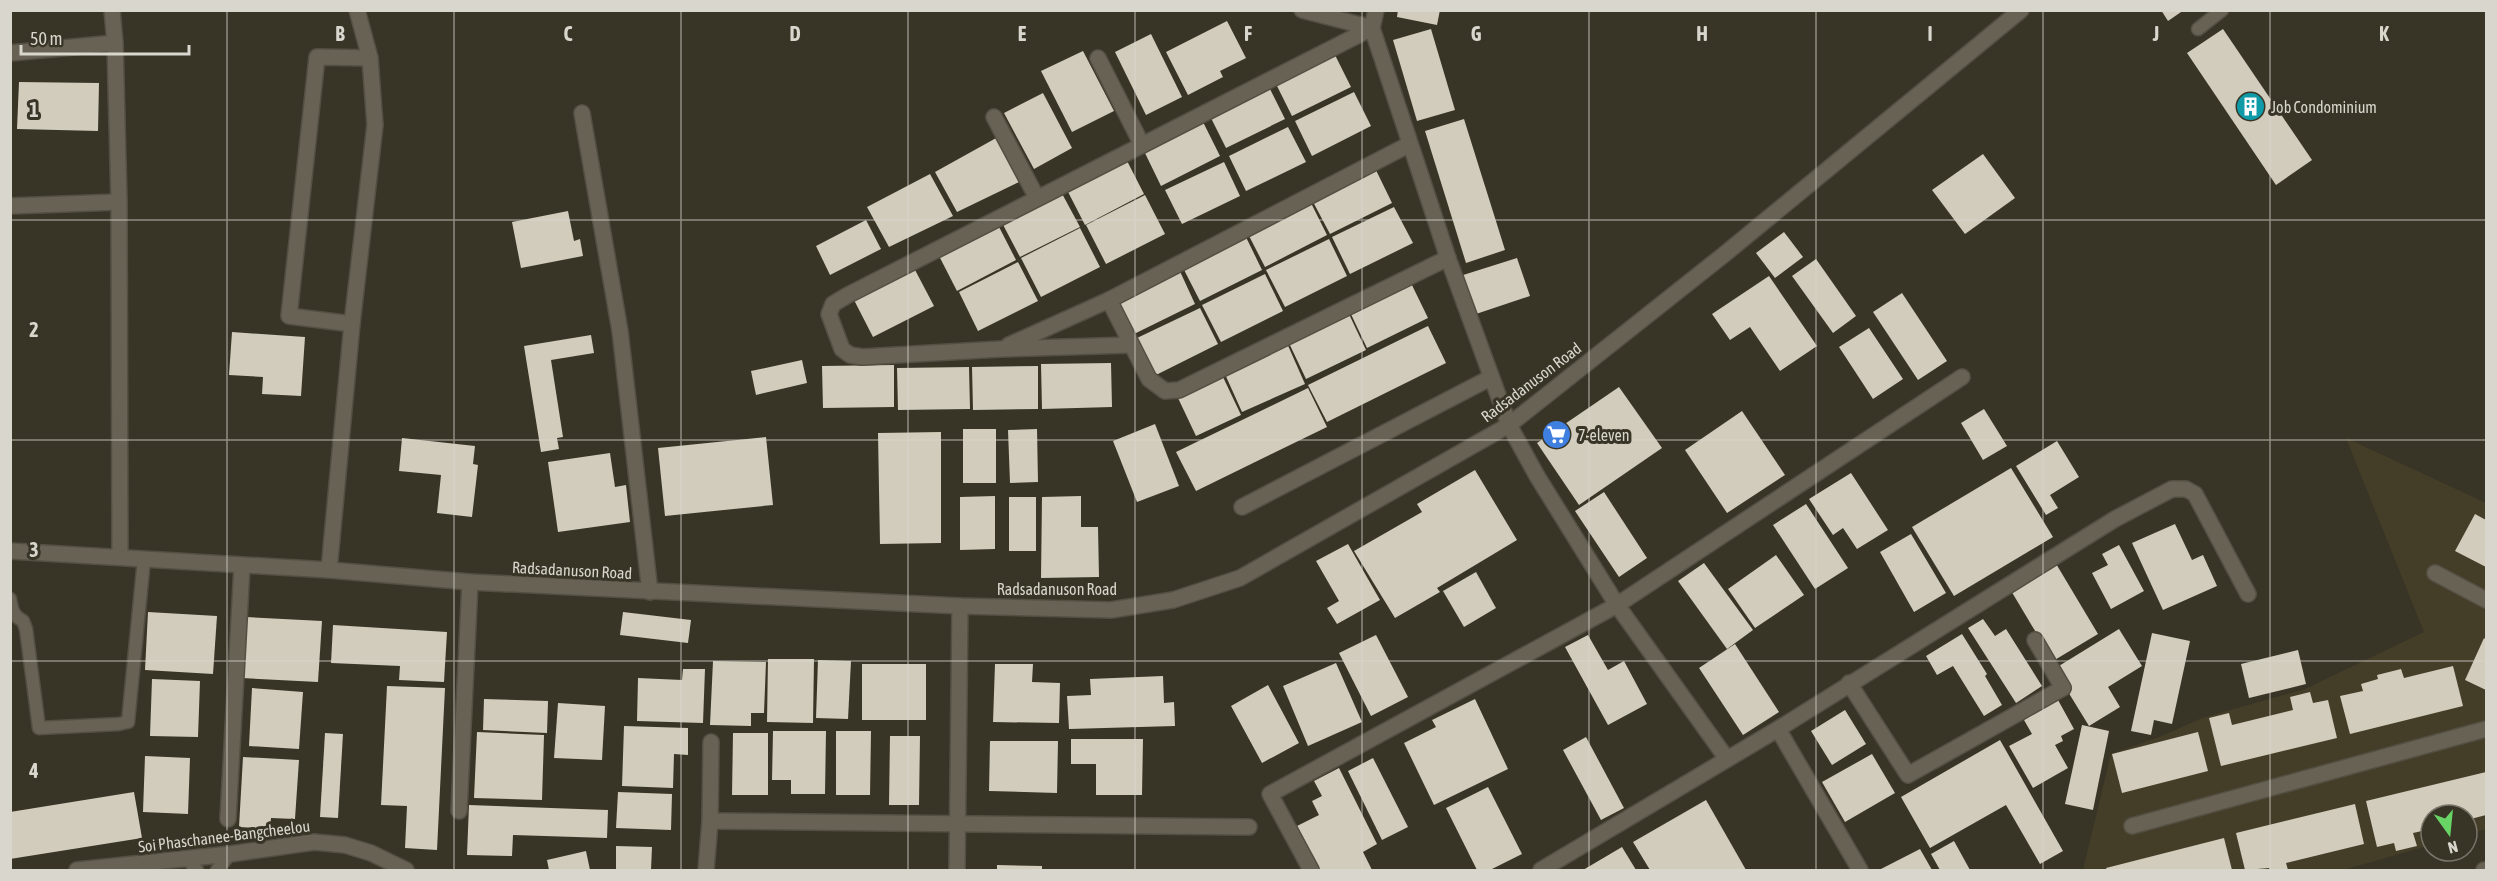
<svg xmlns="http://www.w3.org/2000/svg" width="2497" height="881" font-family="'Asap Condensed',sans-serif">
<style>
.built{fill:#443e29}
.building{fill:#d1ccbb}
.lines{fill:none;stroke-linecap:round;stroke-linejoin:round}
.service-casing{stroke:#534f43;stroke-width:15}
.minor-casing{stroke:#534f43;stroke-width:18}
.tertiary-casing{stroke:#534f43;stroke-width:18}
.service{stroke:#676253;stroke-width:12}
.minor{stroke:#676253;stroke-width:15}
.tertiary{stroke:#676253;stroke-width:15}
.grid{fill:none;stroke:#d8d6cd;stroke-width:1.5;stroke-opacity:0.55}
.labels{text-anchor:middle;stroke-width:6;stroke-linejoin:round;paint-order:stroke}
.poi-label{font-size:16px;fill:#d8d6cd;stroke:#383426;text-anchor:start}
.street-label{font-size:16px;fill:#d8d6cd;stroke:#383426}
.grid-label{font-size:20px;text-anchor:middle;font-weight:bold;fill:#d8d6cd;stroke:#383426;stroke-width:6;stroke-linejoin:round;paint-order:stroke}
</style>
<rect width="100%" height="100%" fill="#383426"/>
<path class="built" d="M2346,438L2486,503V829L2467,834V815H2431V845L2343,870H2083L2111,754L2162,736L2202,718L2305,689L2424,632Z"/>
<g class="building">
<path d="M1398,10H1440L1437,25L1397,17Z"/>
<path d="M2161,10H2184L2168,21Z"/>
<path d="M1227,21L1246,58L1220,71L1223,77L1188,95L1166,52Z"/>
<path d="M1431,29L1455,110L1417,121L1393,40Z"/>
<path d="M2223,29L2312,160L2276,185L2187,53Z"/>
<path d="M1151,34L1182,97L1146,115L1115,52Z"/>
<path d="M1083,51L1114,111L1072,132L1041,71Z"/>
<path d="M1334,53L1351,87L1292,116L1275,82Z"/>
<path d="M19,82L99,83L98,131L17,129Z"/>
<path d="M1268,85L1285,119L1226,148L1209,114Z"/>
<path d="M1354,92L1371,126L1312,156L1295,121Z"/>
<path d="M1043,93L1072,148L1034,169L1004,113Z"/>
<path d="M1464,119L1505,250L1466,263L1425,131Z"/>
<path d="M1203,122L1220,156L1161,186L1144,151Z"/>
<path d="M1288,127L1306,162L1246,191L1229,156Z"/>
<path d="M998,137L1021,181L957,212L935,172Z"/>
<path d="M1983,154L2015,198L1965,234L1932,190Z"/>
<path d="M1124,155L1144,194L1085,225L1065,186Z"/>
<path d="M1224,162L1240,196L1182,224L1165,190Z"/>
<path d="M1374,166L1392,203L1330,234L1311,198Z"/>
<path d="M930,174L953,216L889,247L867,207Z"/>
<path d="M1059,188L1080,227L1020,257L1000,219Z"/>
<path d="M1145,195L1165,234L1106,264L1086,225Z"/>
<path d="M1309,199L1327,235L1265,267L1246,230Z"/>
<path d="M1394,207L1413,243L1350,274L1332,237Z"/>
<path d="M568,211L574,241L580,239L583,256L521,268L512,222Z"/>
<path d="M866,220L881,249L830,275L816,246Z"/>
<path d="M996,221L1016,260L957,291L937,252Z"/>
<path d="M1080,228L1100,267L1041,297L1021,258Z"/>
<path d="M1784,232L1803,257L1775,278L1756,253Z"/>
<path d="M1244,233L1262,270L1200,301L1181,264Z"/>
<path d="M1329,239L1347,276L1285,307L1266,270Z"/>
<path d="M1517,258L1530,296L1473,315L1460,276Z"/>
<path d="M1816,259L1856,316L1833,333L1792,276Z"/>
<path d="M1018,262L1038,301L978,331L959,292Z"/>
<path d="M1178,267L1195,304L1134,334L1116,298Z"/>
<path d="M914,268L934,306L873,337L854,300Z"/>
<path d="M1265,274L1283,311L1221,342L1202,305Z"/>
<path d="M1769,276L1817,346L1780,371L1750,327L1730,340L1712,314Z"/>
<path d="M1410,281L1428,318L1367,348L1349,310Z"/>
<path d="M1902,293L1947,361L1918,380L1873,312Z"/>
<path d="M1200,308L1218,344L1156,375L1137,338Z"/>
<path d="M1348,312L1366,350L1306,379L1288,341Z"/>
<path d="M1428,326L1446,363L1327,422L1308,385Z"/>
<path d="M1869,328L1903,379L1873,399L1839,347Z"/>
<path d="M232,332L305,337L301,396L262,394L263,377L229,375Z"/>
<path d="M591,335L594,353L551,360L563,437L557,438L559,449L541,452L524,346Z"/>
<path d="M1286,341L1305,384L1242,412L1224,372Z"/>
<path d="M802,360L807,383L756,395L751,371Z"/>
<path d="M1111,363L1112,407L1042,409L1041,364Z"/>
<path d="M894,365V407L823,408L822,366Z"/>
<path d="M1038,366V409L973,410L972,367Z"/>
<path d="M969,367L970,409L898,410L897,368Z"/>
<path d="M1223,377L1241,415L1196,436L1178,398Z"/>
<path d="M1619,387L1662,448L1579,505L1537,443Z"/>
<path d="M1308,388L1327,427L1196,491L1176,452Z"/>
<path d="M1984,409L2007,446L1983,460L1961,423Z"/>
<path d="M1742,411L1785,475L1727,513L1685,450Z"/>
<path d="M1155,424L1179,486L1137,502L1113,441Z"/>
<rect x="963" y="429" width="33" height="54"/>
<path d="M1037,429L1038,482L1010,483L1008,430Z"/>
<path d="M941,432V543L880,544L878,433Z"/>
<path d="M766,437L773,505L665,516L658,448Z"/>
<path d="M402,438L475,446L473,464L478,465L472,517L437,513L441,475L399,471Z"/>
<path d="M2057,441L2079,477L2050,495L2058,508L2046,515L2016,466Z"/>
<path d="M610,453L615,487L626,485L630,522L558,532L548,462Z"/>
<path d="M2011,468L2053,537L1954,596L1912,527Z"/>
<path d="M1475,470L1517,540L1437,588L1440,592L1395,618L1354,551L1422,512L1417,504Z"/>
<path d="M1851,473L1888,530L1857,549L1843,528L1833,535L1809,499Z"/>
<path d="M1604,492L1647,558L1619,577L1575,511Z"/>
<path d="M995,496V549L960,550V497Z"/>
<path d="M1081,496V527H1098L1099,577L1041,578L1042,497Z"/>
<rect x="1009" y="497" width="27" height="54"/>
<path d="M1806,504L1848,568L1815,589L1773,525Z"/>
<path d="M2475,514L2486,520V567L2455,551Z"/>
<path d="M2175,524L2192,560L2203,555L2217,586L2163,610L2132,543Z"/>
<path d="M1911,534L1946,593L1914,612L1880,552Z"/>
<path d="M1348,544L1380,600L1337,624L1327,608L1339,601L1316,561Z"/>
<path d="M2119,545L2144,591L2111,609L2092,573L2108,565L2102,554Z"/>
<path d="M1776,555L1804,595L1755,628L1728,589Z"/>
<path d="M2055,562L2098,634L2053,661L2010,589Z"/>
<path d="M1704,563L1753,630L1727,649L1678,581Z"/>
<path d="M1476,572L1496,608L1464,627L1443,591Z"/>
<path d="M148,612L217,616L213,674L145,670Z"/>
<path d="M623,612L691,620L688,643L620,635Z"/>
<path d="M246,617L322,621L318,682L242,678Z"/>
<path d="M1983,619L1995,636L2006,629L2042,686L2016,703L1968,628Z"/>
<path d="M333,625L447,632L444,682L399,680L400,666L331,663Z"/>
<path d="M2119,629L2142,666L2108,687L2120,707L2089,726L2054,669Z"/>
<path d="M2152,633L2190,641L2172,724L2154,720L2151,735L2131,731Z"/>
<path d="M1962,634L1987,674L1985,676L2002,705L1984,716L1953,666L1937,675L1926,656Z"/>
<path d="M1376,635L1408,697L1371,716L1339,653Z"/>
<path d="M1588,635L1608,670L1624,661L1647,704L1608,725L1565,647Z"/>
<path d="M2484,638L2486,640V690L2465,680Z"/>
<path d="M1735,644L1779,712L1743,735L1699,668Z"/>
<path d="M2298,650L2306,684L2249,698L2241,664Z"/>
<path d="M768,659H814L813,723L767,722Z"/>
<path d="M818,660L851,661L848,719L816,718Z"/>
<path d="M713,661L766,662L764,713H751V726L710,725Z"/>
<path d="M1336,663L1362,722L1308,746L1283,686Z"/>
<rect x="862" y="664" width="64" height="56"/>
<path d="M995,664H1033L1032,682L1060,683L1059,723L993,722Z"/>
<path d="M2453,666L2463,706L2350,734L2340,696L2363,691L2361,684L2378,679L2377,675L2401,669L2404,678Z"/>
<path d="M683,669H705L703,723L637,721L638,678L682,680Z"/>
<path d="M1163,676L1164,703L1174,702L1175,726L1069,729L1067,696L1091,695L1090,679Z"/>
<path d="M152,679L200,681L198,737L150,736Z"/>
<path d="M1268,685L1299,743L1262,763L1231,706Z"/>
<path d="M387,686L445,688L437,850L405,848L407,806L381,805Z"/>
<path d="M252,688L303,692L299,749L249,746Z"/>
<path d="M2310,692L2313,703L2328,700L2337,738L2221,766L2209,718L2229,713L2232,725L2293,710L2290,697Z"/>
<path d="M484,699L548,701L547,733L483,730Z"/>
<path d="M1475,699L1508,769L1434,805L1404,743L1436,727L1432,720Z"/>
<path d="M2058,700L2074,729L2061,736L2063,741L2055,745L2068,768L2033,788L2009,746L2032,734L2024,720Z"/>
<path d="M558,703L605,706L602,760L554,758Z"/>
<path d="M1845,710L1866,744L1832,765L1811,731Z"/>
<path d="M2082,725L2109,731L2093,810L2065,804Z"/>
<path d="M624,726L688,728V755L674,754L673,788L622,786Z"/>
<path d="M773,731H826L825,794H791V780H772Z"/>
<path d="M836,731H871L870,795H836Z"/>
<path d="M477,732L544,735L542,800L474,798Z"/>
<path d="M2198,732L2208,771L2122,793L2112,754Z"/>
<path d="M325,733L343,734L338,818L320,817Z"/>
<path d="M733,733H768V795H732Z"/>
<path d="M890,736H920L919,805H889Z"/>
<path d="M1586,737L1624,808L1601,820L1563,750Z"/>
<path d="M1071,739H1143L1142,795H1096V764H1071Z"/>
<path d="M2000,740L2063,851L2040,864L2006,805L1930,848L1901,797Z"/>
<path d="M990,741H1058L1057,793L989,791Z"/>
<path d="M1872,754L1895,793L1845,822L1822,782Z"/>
<path d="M145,756L190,758L188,814L143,812Z"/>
<path d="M243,757L299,760L295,819L271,818L270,829L239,827Z"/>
<path d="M1373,758L1408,827L1382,840L1348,771Z"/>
<path d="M1339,768L1377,844L1363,852L1372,870H1320L1297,826L1319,815L1312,801L1322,796L1314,781Z"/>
<path d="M2486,772V815L2467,820V815H2431V829L2413,833L2417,846L2396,851L2394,843L2377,847L2366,801Z"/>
<path d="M1488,787L1522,854L1490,870H1477L1446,808Z"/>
<path d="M134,792L142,838L10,859V812Z"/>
<path d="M618,792L672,794L671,830L616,828Z"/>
<path d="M1706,800L1746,870H1650L1633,842Z"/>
<path d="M2355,804L2364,844L2286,863L2288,870H2270L2269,868L2245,870L2236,833Z"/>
<path d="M469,805L608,810L607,838L513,835L512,856L467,855Z"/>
<path d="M2224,838L2232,870H2107L2106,868Z"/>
<path d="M1954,841L1970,870H1940L1931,854Z"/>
<path d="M616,846L652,847L651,870H616Z"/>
<path d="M1622,847L1636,870H1583Z"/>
<path d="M1920,849L1932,870H1879Z"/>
<path d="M586,851L590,870H549L547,860Z"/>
<path d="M997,865L1042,866V870H997Z"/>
</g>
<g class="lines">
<defs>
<g id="service">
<path d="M2198,29L2222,10"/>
<path d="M10,599C12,610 13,616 23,621L26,629L39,728L119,724L128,722L144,559"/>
<path d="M187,859L197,870"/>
<path d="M217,870L230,854"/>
</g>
<g id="minor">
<path d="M112,10L115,43"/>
<path d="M1302,10L1372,28"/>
<path d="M1376,10L1372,28L1448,258L1509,425L1537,476L1617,605L1727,759"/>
<path d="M10,53L115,43L119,202L120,557"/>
<path d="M1098,58L1142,145"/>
<path d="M582,113L620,331L650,592"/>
<path d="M994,117L1037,198"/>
<path d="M10,206L119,202"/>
<path d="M1109,300L1149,379L1165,391L1179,390L1448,258"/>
<path d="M352,324L289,316L317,57L370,58"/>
<path d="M1009,345L1109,300L1410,144"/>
<path d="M1131,345L1001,349L862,357L850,355L842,349L829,314L833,304L848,295L1372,28"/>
<path d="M1242,507L1490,378"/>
<path d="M329,570L352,324L375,125L370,58L357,10"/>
<path d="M2435,573L2486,600"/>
<path d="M1849,683L1908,775L2063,688L2035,640"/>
<path d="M1778,729L1860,870"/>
<path d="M459,811L470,582"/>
<path d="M228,819L242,566"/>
<path d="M710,821L1249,827"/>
<path d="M2132,826L2486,729"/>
<path d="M77,870L230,854L314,842L345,845L371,853L406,870"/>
<path d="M706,870L710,821L711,742"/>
<path d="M957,870L960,606"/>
<path d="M1311,870L1270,794L1617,605L1962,377"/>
<path d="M1541,870L1778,729L2115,519L2172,489H2186L2195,494L2248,594"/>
<path d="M2484,870H2486"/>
</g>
<path id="tertiary" d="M10,551L329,570L470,582L960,606L1111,610L1173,600L1240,578L1509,425L1726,253L2021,10"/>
</defs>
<use href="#service" class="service-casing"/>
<use href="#minor" class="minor-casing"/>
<use href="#tertiary" class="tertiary-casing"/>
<use href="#service" class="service"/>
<use href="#minor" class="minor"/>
<use href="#tertiary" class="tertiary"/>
</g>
<path class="grid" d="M227,10V870M454,10V870M681,10V870M908,10V870M1135,10V870M1362,10V870M1589,10V870M1816,10V870M2043,10V870M2270,10V870M10,220H2486M10,440H2486M10,661H2486"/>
<defs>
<symbol id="building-disc" viewBox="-11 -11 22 22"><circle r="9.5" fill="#0f9aa8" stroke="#383426"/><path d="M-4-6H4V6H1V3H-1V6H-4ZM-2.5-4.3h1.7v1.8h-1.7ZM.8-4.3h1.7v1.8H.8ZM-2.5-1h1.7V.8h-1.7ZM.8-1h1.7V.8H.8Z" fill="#fff"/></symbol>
<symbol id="supermarket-disc" viewBox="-11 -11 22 22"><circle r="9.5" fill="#3f7fe0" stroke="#383426"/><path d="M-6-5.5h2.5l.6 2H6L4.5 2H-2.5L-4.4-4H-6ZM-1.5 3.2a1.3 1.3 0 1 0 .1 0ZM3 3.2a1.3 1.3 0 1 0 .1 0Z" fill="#fff"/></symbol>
</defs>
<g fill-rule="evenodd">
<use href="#building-disc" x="2234" y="90" width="33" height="33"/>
<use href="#supermarket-disc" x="1540" y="418" width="33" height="33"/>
</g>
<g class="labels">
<g class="poi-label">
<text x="2271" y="113">Job Condominium</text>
<text x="1578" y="441">7-eleven</text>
</g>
<g class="street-label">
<text transform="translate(1531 382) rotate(-37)" y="6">Radsadanuson Road</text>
<text transform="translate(572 570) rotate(3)" y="6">Radsadanuson Road</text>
<text x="1057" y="595">Radsadanuson Road</text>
<text transform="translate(224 836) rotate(-7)" y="6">Soi Phaschanee-Bangcheelou</text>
</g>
</g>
<g class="grid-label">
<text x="340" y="41">B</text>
<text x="568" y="41">C</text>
<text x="795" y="41">D</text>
<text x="1022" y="41">E</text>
<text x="1248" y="41">F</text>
<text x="1476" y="41">G</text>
<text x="1702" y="41">H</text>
<text x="1930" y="41">I</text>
<text x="2156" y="41">J</text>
<text x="2384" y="41">K</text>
<text x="34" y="117">1</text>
<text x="34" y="337">2</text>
<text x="34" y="557">3</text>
<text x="34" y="778">4</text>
</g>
<rect width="2497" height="881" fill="none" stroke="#d8d6cd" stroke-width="24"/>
<g transform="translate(2449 833) rotate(165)"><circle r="28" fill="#383426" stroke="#787569" stroke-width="1.5"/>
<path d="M0-4.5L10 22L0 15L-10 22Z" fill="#68d465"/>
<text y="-9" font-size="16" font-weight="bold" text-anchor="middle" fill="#d8d6cd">N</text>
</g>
<path d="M21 45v9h168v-9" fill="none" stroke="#d8d6cd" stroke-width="3"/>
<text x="30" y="45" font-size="18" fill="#d8d6cd" stroke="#383426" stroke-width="4.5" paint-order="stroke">50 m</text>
</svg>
